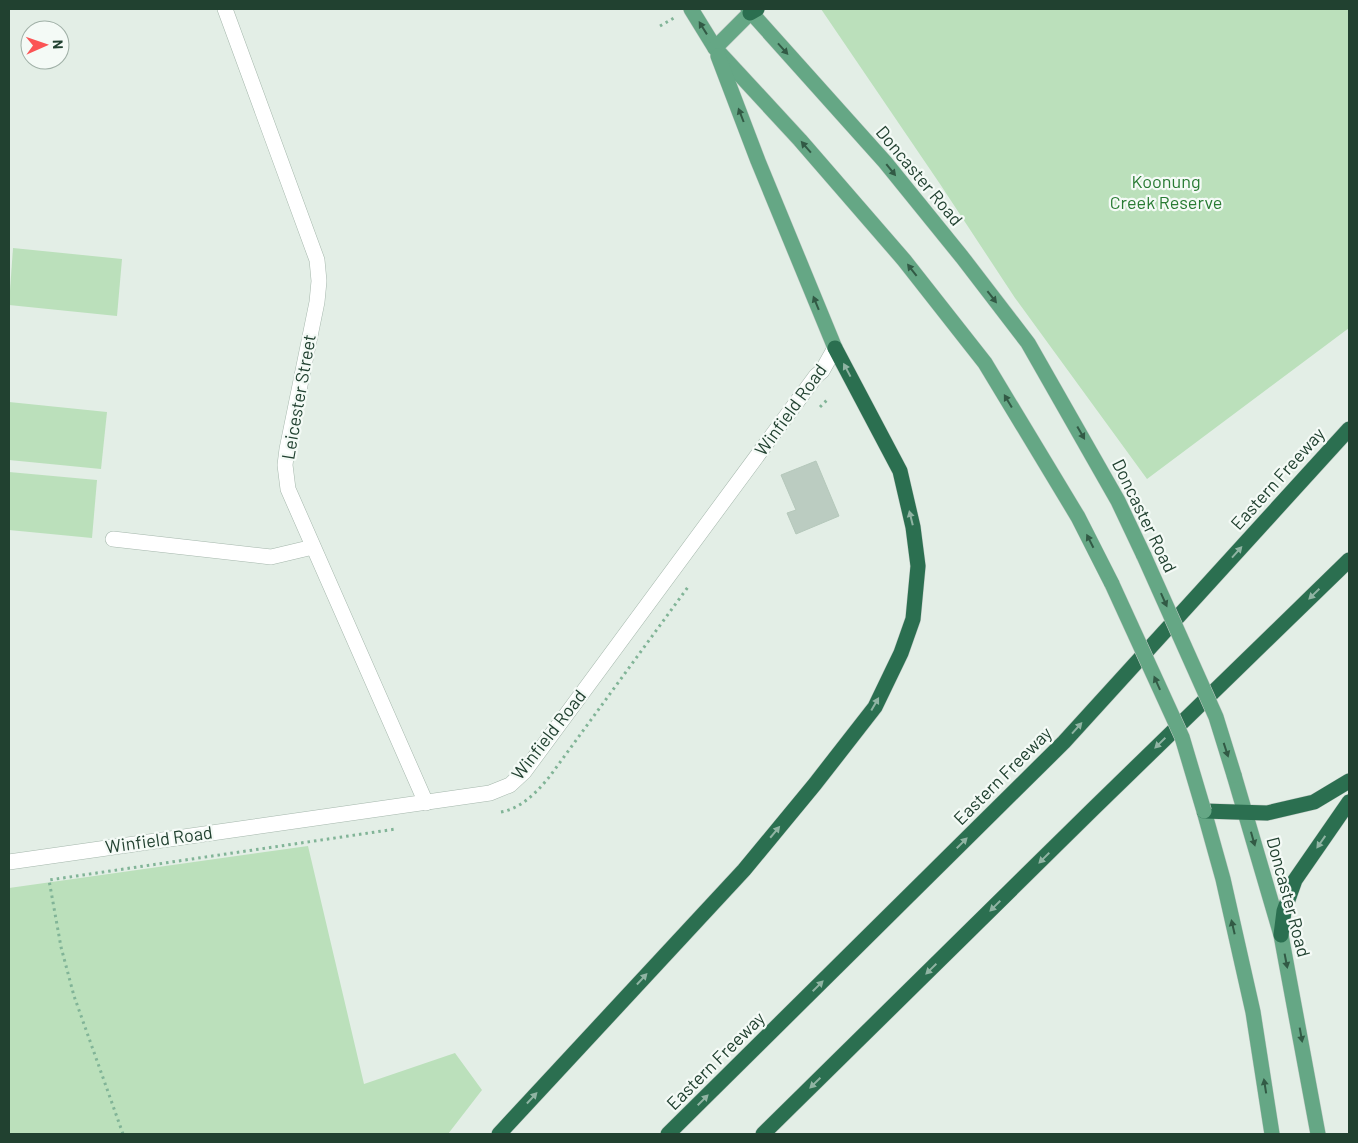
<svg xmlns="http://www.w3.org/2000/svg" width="1358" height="1143" font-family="Barlow,sans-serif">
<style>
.green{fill:#bbe0bb}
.building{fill:#bbccc1;stroke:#b5c8bb}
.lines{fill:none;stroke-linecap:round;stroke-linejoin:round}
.minor-casing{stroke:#a5b7ac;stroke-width:16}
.major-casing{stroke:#c1cac5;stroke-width:16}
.highway-casing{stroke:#c1cac5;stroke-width:16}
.path{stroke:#81b497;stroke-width:3;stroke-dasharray:2.5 4;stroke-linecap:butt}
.minor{stroke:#fff;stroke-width:15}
.major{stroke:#65a785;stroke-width:15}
.highway{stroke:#2b6f50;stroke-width:15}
.major-bridge-casing{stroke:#c1cac5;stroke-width:16;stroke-linecap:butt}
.major-bridge{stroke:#65a785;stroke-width:15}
.oneway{fill:#325a45}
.oneway2{fill:#90b4a3}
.labels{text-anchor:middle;stroke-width:4.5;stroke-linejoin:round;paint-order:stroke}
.street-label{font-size:18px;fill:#214130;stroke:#f4faf6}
.park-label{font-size:18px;fill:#287b33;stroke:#f4faf6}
</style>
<rect width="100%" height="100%" fill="#e3eee6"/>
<g class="green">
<path d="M821,9H1349V328L1147,479L1015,298L940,184Z"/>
<path d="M13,248L122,259L117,316L9,305Z"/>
<path d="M9,402L107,412L101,469L9,460Z"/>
<path d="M9,472L97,480L92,538L9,530Z"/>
<path d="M308,846L364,1084L455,1053L482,1090L448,1134H9V888Z"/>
</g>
<path class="building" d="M816,461L839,516L796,534L787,513L796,510L781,475Z"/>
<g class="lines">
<defs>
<g id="minor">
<path d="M225,9L317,260L319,281L317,302L287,449L285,465L288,489L426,803"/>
<path d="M113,539L271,557L313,547"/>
<path d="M9,862L490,793L510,785L524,772L816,376L822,371L835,348"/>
</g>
<g id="major">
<path d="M691,9L715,48L800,140L904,260L985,363L1078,517L1112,584"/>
<path d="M748,9L885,162L962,257L1028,343L1118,501L1144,556"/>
<path d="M715,48L750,13"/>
<path d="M718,56L758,161L835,348"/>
<path d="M1234,775L1281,935L1318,1134"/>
<path d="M1204,811L1223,879L1253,1012L1272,1134"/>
</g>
<g id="highway">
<path d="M750,13L757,9"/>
<path d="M1204,811L1267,813L1314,802L1349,781"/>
<path d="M1281,935L1284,911L1295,880L1349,802"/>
<path d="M499,1134L744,870L815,784L875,707L901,653L913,619L918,566L913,527L900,471L835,348"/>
<path d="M668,1134L1064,742L1349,429"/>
<path d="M763,1134L1093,809L1349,560"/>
</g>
</defs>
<use href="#minor" class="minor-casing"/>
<use href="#major" class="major-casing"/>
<use href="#highway" class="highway-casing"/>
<g class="path">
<path d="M660,26L674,18"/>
<path d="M820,407L827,400"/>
<path d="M501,812C522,808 537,792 550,776L688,587"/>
<path d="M123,1134L74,996L61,947L49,880L396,829"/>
</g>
<use href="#minor" class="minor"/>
<use href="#major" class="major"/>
<use href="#highway" class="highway"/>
<defs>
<g id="major-bridge">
<path d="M1144,556L1216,717L1234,775"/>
<path d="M1112,584L1182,737L1204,811"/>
</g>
</defs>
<use href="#major-bridge" class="major-bridge-casing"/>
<use href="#major-bridge" class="major-bridge"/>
</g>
<defs><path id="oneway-solid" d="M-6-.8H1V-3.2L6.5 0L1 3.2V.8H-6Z" transform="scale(1.25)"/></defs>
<g class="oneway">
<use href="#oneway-solid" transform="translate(703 28) rotate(-122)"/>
<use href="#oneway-solid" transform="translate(783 49) rotate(48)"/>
<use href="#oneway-solid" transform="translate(741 115) rotate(-111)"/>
<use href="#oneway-solid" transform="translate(806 147) rotate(-131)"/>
<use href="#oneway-solid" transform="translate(891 170) rotate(51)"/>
<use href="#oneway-solid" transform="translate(912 270) rotate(-128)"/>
<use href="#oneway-solid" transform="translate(992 297) rotate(52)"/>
<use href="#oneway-solid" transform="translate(816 303) rotate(-112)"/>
<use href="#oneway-solid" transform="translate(1008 401) rotate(-121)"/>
<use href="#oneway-solid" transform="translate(1081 433) rotate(60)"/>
<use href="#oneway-solid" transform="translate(1090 541) rotate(-117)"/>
<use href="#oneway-solid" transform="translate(1164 600) rotate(66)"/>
<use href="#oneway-solid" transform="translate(1157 683) rotate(-114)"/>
<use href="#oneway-solid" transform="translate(1226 750) rotate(72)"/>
<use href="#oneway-solid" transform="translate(1253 839) rotate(74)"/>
<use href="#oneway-solid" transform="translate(1233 927) rotate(-103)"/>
<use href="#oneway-solid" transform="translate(1286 961) rotate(79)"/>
<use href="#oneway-solid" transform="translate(1301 1035) rotate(80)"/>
<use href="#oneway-solid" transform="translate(1265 1086) rotate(-99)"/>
</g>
<g class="oneway2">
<use href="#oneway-solid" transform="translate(847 370) rotate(-118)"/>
<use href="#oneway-solid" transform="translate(911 518) rotate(-104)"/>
<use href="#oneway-solid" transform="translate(1237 552) rotate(-48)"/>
<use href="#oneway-solid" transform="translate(1314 594) rotate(136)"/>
<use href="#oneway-solid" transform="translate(875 704) rotate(-60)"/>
<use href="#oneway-solid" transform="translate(1077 728) rotate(-48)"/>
<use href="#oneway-solid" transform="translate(1160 743) rotate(136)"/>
<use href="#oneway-solid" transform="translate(775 832) rotate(-50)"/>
<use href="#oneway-solid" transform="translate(1321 842) rotate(125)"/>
<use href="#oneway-solid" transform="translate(962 843) rotate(-45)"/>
<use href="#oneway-solid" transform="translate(1044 858) rotate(135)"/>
<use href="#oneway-solid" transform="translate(995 906) rotate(135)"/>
<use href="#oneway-solid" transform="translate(931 969) rotate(136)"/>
<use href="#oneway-solid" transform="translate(642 979) rotate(-47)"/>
<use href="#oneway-solid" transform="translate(818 986) rotate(-45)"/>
<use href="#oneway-solid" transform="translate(815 1083) rotate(136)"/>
<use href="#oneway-solid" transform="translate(532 1098) rotate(-47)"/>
<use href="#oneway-solid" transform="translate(703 1100) rotate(-45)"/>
</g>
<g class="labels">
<g class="street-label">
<text transform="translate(919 176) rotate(50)" y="6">Doncaster Road</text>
<text transform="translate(299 397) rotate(-80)" y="6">Leicester Street</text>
<text transform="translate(791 410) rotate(-54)" y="6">Winfield Road</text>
<text transform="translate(1278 479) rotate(-48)" y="6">Eastern Freeway</text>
<text transform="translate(1144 516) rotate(64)" y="6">Doncaster Road</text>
<text transform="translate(549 735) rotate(-52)" y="6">Winfield Road</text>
<text transform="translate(1003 776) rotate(-45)" y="6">Eastern Freeway</text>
<text transform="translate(159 840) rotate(-8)" y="6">Winfield Road</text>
<text transform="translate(1288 897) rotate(75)" y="6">Doncaster Road</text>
<text transform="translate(716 1061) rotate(-45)" y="6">Eastern Freeway</text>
</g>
<g class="park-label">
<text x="1166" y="188">Koonung<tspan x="1166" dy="21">Creek Reserve</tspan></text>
</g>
</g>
<rect width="1358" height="1143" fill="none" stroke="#214130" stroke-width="20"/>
<g transform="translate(45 45) rotate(88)"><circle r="24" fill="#f4faf6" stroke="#a0b0a7"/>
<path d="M0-4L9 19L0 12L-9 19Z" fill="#fb5455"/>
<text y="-8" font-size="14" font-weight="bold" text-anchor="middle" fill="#214130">N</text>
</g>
</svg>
